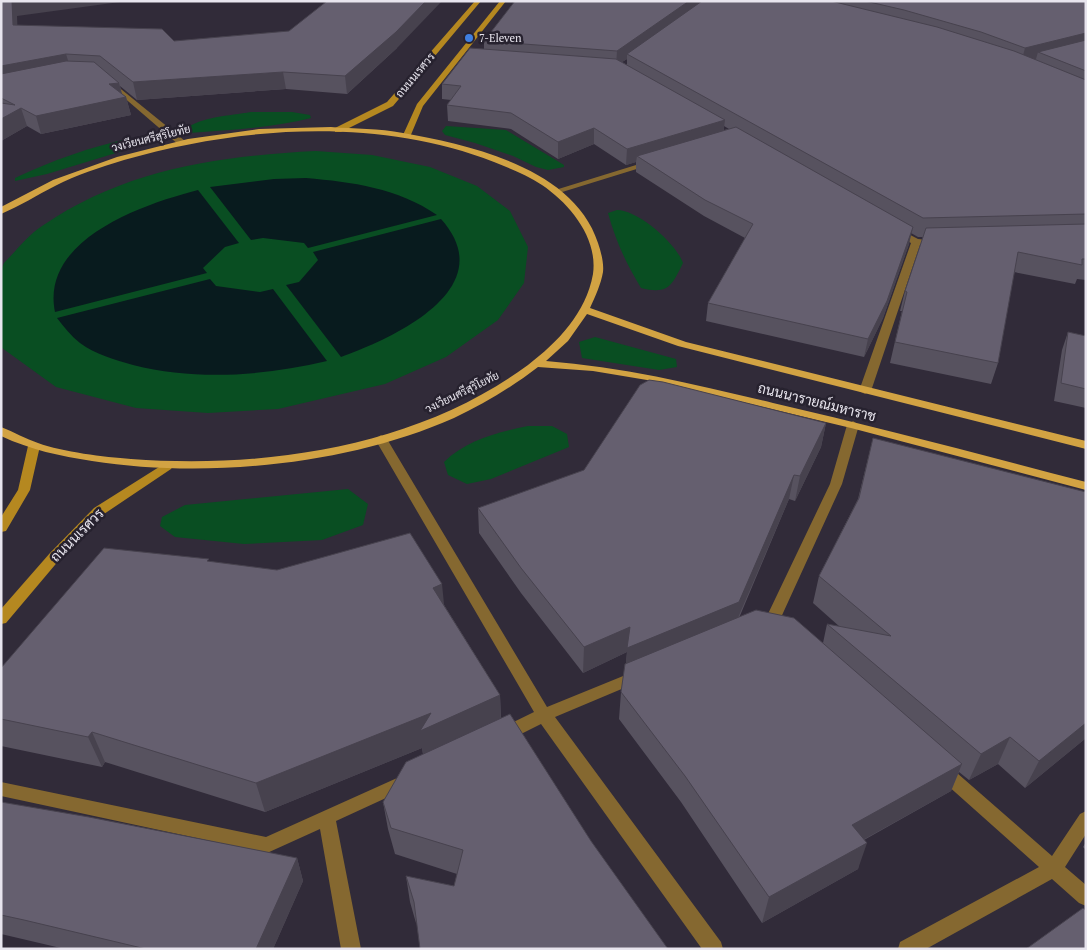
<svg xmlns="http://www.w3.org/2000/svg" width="1087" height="950" font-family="'PT Serif',Sarabun,serif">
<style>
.green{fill:#094e22}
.water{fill:#081b1e}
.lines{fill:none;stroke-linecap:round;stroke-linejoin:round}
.minor{fill:#856830;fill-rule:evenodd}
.secondary{fill:#b58820;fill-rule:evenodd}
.primary{fill:#d2a343;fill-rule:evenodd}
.wall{fill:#57525f;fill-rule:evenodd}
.shaded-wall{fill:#47424e}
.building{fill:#655f6f;stroke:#47424e}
.shop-dot{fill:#3f7fe0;stroke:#27222f;stroke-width:2}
.labels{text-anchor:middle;stroke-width:5;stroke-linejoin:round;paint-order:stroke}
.far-poi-label{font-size:11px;fill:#e8e5ee;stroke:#27222f;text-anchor:start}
.far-street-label{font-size:11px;fill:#e8e5ee;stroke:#27222f}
.street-label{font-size:14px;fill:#e8e5ee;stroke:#27222f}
</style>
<rect width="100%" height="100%" fill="#312b39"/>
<g class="green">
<path d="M251,112H292L310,115L311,118C271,128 229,130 189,133L184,130C202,116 229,116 251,112Z"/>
<path d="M446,126L506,130L564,165V167L548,170L536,167L513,156L475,143L445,135L442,131Z"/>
<path d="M132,138L143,141L139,146L47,174L15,181V178C53,160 90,147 132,138Z"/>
<path d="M316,151L372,155L430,167L477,186L510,211L528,247L524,283L498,320L446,357L385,384L278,409L208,413L136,408L56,387L2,348L1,270L4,263C16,251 28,235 42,226C125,169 218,156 316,151Z"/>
<path d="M617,210C638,210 676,243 683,263C672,285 669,295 641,288C626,263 616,242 608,213Z"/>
<path d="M595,337L676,359L677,367L659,370L582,358L579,342Z"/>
<path d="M528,426H552L567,434L569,447L491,479L467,484L448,475L444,462C466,440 499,432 528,426Z"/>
<path d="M348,489L368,504L363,525L322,540L244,544L175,537L160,526L162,517L185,505Z"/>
</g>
<g class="water">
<path d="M306,178C352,182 398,188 437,215L308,248L304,243L263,238L251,240L210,187L274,179Z"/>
<path d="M198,190L239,243L225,247L203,268L207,273L55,312C40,239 144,204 198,190Z"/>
<path d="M441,219C503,288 394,338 341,357L286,285L299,282L318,260L313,252Z"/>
<path d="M210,279L216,286L260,292L273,289L327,361C263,376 197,381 133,365C115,360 95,354 80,343C71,336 64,327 57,318Z"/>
</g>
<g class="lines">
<g class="minor">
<path d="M107,81H111L185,141V145H179L107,83Z"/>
<path d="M649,161L656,163L559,193L552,191Z"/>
<path d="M895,227L918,239L927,240L929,242L920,245L871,391L865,394L859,391L911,243L892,232V228Z"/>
<path d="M853,421L859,425L842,484L778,624L765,628L760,627L758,623L760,619L767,616L830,484L847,425Z"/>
<path d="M381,435L387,439L547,707L633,672L638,670L643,672L646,676L643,680L555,717L721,942L723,949H702L541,724L509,740L503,742L497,740L495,735L497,730L534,712L375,439Z"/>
<path d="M943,764L949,766L1052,856L1080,814L1086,811V834L1065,867L1086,885V906L1079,903L1052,879L926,949H898L900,942L1039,867L937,776L935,771L937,766Z"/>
<path d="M406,774L412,776L414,781L412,786L336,821L361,949H341L320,829L267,853L1,796V782L266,837Z"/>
</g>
<g class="secondary">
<path d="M475,1H481L393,106L341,132H335V128L387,102Z"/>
<path d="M500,1H506L423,106L410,137H404L403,135L417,104Z"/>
<path d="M34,442L40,446L30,490L6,531L1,532V517L18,490L28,446Z"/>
<path d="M167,462L171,463L173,466L171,469L104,514L60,559L6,623L1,624V609L50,553L94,508Z"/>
</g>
<path class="primary" d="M331,127C354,129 379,128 403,133C470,145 574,168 598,243C601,252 604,263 603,272C601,284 595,297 590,308L686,342L1086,441V449L678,346L587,314L568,341L546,361C624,367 698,385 773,403C878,427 982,455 1086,482V490L851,428L659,382L593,371L538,367C512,387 484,404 454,418C348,465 206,479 92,461C60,456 31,450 1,436V427C14,432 26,439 38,443C63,452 104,457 131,459C266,469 417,447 528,365C558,342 586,313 593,274C598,238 570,204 542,185C527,175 511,169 494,162C378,117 242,126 124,160C101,167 76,175 55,186C37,195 20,206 1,214V207L53,180L117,157L188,139L259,129Z"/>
</g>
<g class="wall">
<path d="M1,1L17,16V25L174,41L397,48L347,94L286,89L137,100L120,86L122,94L126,97L131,115L41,134L27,126L1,141Z"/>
<path d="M515,1H1086V280L1077,279L1075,284L1014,272L998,363L991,384L890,363L902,311H900L905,291L923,237H918L911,233L909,244L883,318L864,357L706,321L708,303L745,238L704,216L636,172V162L626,165L594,144L558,159L511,129L448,121L447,105L451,100L442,99V84L484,49V41ZM627,59V65L622,62ZM724,126L729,129L724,130Z"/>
<path d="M1068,332L1086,336V408L1054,401L1062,350Z"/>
<path d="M826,423L821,447L795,501L789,499L739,618L823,643L827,624L840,627L813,603L819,576L858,499L873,438L1086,738L1025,788L998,764L969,780L959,772L951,791L864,840L858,869L762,923L681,802L619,719L621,692L626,663L627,652L583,673L521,593L479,533L478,508Z"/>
<path d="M209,562L444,605L500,695L501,718L591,841L416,923L410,902L406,876L454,886L457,874L395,854L388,829L383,802L423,754L422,748L265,812L105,762L102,767L1,746V668Z"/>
<path d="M1,802L297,858L303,881L273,949H65L1,934Z"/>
<path d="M1086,842V850L1083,847Z"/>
</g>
<g class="shaded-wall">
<path d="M12,1H127L17,16L18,40L13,25Z"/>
<path d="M426,1H442L397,48L347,94L345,76Z"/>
<path d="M689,1H707L627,54V59L616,66L617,51Z"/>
<path d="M1086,33V47L1038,52L1036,59L1021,63L1025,48Z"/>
<path d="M66,54L71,70L1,84V66Z"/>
<path d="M283,72L286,89L137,100L133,82Z"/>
<path d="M119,83L123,98L126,97L131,115L41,134L36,116L109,84Z"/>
<path d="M21,108L27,126L1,141V119Z"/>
<path d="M725,120L723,136L637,156L636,162L626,165L627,149Z"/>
<path d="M594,128V144L558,159V142Z"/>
<path d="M913,227L909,244L883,318L864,357L868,339Z"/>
<path d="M826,423L821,447L795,501L800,476Z"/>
<path d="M794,475L789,499L734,627L625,673L627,652L583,673L584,647L630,627Z"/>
<path d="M442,584L445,614L433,588Z"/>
<path d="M500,695L501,725L424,761L422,748L265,812L256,783L431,713Z"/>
<path d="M1086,723V738L1025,788L1039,761Z"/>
<path d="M92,732L105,762L102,767L88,737Z"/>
<path d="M1010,737L998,764L969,780L981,754Z"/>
<path d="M962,764L951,791L843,851L852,825Z"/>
<path d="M867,843L858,869L762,923L769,897Z"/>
<path d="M297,858L303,881L273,949H256Z"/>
</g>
<g class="building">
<path d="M1,1H12L13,25L162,29L174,41L289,31L327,1H426L396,32L345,76L283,72L133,82L100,56L66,54L1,66Z"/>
<path d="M515,1H689L617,51L484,41Z"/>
<path d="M702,1H831L937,27L1014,51L1086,80V214L923,218L627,54Z"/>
<path d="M865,1H1086V33L1025,48L981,32L904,10Z"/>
<path d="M1086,40V71L1038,52Z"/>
<path d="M470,48L616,59L725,120L627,149L594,128L558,142L511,113L447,105L461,86L442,84Z"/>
<path d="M66,61L94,62L119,83L109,84L126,97L36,116L21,108L1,119V103L15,105L1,98V74Z"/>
<path d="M736,127L913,227L887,301L868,339L708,303L753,224L705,200L637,156Z"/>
<path d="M1086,224V259H1082V265L1018,252L998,363L895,342L907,292L905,291L926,228Z"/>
<path d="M1068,332L1086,336V389L1061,383Z"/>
<path d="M649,380L663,382L826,423L800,476L794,475L739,602L627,648L630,627L584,647L521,568L478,508L584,470L640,385Z"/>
<path d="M873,438L1086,492V723L1039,761L1010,737L981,754L827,624L891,636L819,576L859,498Z"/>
<path d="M410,533L442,584L433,588L500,695L420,731L431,713L256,783L92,732L88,737L1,719V668L104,548L209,559L207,561L277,570Z"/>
<path d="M756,610L794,618L962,764L852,825L867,843L769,897L685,776L621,692L625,664Z"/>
<path d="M510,714L591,841L668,949H420L414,902L406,876L454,886L463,850L391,828L383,802L406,762Z"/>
<path d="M1,802L89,817L297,858L256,949H146L24,920L1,915Z"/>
<path d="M1083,908L1086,911V949H1026Z"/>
</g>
<circle class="shop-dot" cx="469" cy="38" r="5"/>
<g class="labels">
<g class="far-poi-label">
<text x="479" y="42">7-Eleven</text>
</g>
<g class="far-street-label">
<text transform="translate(415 75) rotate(-50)" y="4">ถนนนเรศวร</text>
<text transform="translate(151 138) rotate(-14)" y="4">วงเวียนศรีสุริโยทัย</text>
<text transform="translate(462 392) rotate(-26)" y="4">วงเวียนศรีสุริโยทัย</text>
</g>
<g class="street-label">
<text transform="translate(817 402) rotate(14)" y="5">ถนนนารายณ์มหาราช</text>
<text transform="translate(77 535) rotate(-45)" y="5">ถนนนเรศวร</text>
</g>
</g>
<rect width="1087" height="950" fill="none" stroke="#e8e5ee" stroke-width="5"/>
</svg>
